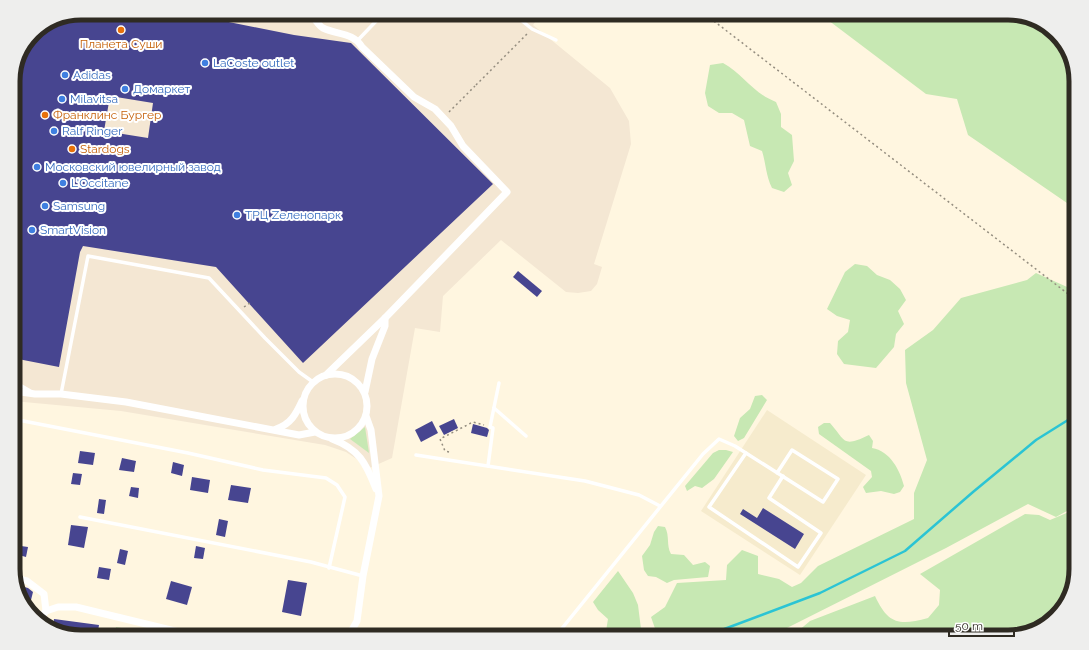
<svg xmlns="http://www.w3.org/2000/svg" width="1089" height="650" font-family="Raleway,sans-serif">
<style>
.commercial{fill:#f4e7d3}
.built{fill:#f6ebcd}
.green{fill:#c7e8b3}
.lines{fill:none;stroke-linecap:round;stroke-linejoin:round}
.stream{stroke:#2bc4d4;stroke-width:2.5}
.building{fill:#474590;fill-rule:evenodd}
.path{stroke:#948d7f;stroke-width:1.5;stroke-dasharray:2 3;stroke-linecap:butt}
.lane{stroke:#fff;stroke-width:3.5}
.street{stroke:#fff;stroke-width:7}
.food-dot{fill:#e8710a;stroke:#fff;stroke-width:1.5}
.shop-dot{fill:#3f7fe0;stroke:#fff;stroke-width:1.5}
.labels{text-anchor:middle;stroke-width:4;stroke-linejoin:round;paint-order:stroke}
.food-label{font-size:12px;fill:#c56008;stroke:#fff;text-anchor:start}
.shop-label{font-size:12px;fill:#366cbe;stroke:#fff;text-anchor:start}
.rim{fill:none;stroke:#2f2b23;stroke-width:5}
</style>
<rect width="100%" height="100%" fill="#fff6e0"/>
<path class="commercial" d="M539,16L533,25L610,88L629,121L631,144L594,264L602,267L597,284L591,291L578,293L566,292L501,240L443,296L440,332L415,328L392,458L365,470L358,460L346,452L325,445L121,411L13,401V77L33,33L55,18Z"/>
<path class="built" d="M767,410L866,475L800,575L701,511Z"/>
<g class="green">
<path d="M1008,13L1042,22L1067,47L1076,77V212L1067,203L968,135L957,99L926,94L820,14Z"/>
<path d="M723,63C743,74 754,94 776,102L781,114V127L792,135L794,161L788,173L792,185L784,192L772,188C766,176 766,164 762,151L750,146L744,120L732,113H719L708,106L705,93L710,65Z"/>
<path d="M855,264L867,266L877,275L890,280L900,289L906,300L898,311L904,324L896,334L894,347L876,368L844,364L837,354L838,341L848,332L850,320L837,316L827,309L845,272Z"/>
<path d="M1036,273L1076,291V506L1056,517L1028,504L946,548L769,637H658L651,617L665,607L677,583L726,580L727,565L742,550L758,556V574L779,579L792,587L801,583L818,566L914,519V493L927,460L906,383L905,350L933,330L961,298L1027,280Z"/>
<path d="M762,395L767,400L744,438L738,441L734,436L740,418L750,409L755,396Z"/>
<path d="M824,423H830C846,441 842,448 869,435L873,441L872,448C890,451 900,470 904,486L900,492L894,494L881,491L866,493L863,487L872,477L871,471L819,434L818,427Z"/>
<path d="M365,427L369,453L350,439Z"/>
<path d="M719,450H726L733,452L714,479L702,488L695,486L687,491L685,486L713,453Z"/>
<path d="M1076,509V569L1067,603L1042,628L1008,637H791L810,621L875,596C888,624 899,626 928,618L939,605L940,590L920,574L1025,514L1039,515L1050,520Z"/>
<path d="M658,526L665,527C670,536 666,545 671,554L684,555L693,565L705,562L710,566L708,577L674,580L667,583L656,577L648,576L644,570L642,556L650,545L654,532Z"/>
<path d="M618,571L633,593L638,605L642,637H599L606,631L608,619L598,610L593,602Z"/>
<path d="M116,627L170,637H114Z"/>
</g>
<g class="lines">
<path class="stream" d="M703,637L820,593L905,551L973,492L1036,440L1076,415"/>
</g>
<g class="building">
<path d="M204,17L294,35L351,43L493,184L303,363L216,267L83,246L80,252L59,367L13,358V77L33,33L55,18ZM110,96L153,103L148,138L104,131Z"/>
<path d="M518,271L542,291L537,297L513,277Z"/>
<path d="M454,419L458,428L444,435L439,426Z"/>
<path d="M432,421L438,433L421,442L415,430Z"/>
<path d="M473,424L487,428L489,430L487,437L471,433Z"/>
<path d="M80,451L95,453L93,465L78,463Z"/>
<path d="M122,458L136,461L134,472L119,470Z"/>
<path d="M173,462L184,465L182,476L171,473Z"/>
<path d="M73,473L82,474L80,485L71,484Z"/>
<path d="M192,477L210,480L208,493L190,490Z"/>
<path d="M231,485L251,488L248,503L228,500Z"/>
<path d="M131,487L139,488L138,498L129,496Z"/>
<path d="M99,499L106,500L104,514L97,513Z"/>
<path d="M763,508L804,534L795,549L740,514L743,509L757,518Z"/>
<path d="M219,519L228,521L225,537L216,535Z"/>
<path d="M71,525L88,527L84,548L68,545Z"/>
<path d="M21,546L28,547L26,557L19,555Z"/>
<path d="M196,546L205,548L203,559L194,558Z"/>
<path d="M120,549L128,551L125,565L117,563Z"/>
<path d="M99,567L111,569L109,580L97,578Z"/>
<path d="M288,580L307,583L301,616L282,612Z"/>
<path d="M171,581L192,587L187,605L166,599Z"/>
<path d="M17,585L28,588L33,592L30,604L22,602Z"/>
<path d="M54,619L99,625L97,637H81L53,629Z"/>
</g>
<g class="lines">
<g class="path">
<path d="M706,15L1076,300"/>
<path d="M476,85L527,34"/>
<path d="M449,112L475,86"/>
<path d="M244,307L250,303"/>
<path d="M449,452L445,451L440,439L473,422L484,425"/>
</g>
<g class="lane">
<path d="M516,16L532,29L556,40"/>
<path d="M358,40L381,16"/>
<path d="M13,381L32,392"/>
<path d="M61,394L88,256L209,278L265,338L299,372L313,382"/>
<path d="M494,408L526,436"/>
<path d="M13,419L188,453L263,470L326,478L337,485L345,497L329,568"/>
<path d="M746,453L709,507L798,567L821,533L769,498L783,476"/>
<path d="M416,455L585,481L639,495L660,506"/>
<path d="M488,466L493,428L490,427L499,383"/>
<path d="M80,517L311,562L363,576"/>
<path d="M555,637L703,454L719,439L735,446L823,502L838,479L792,450L777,473"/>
</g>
<g class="street">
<path d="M266,17L275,18L277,17"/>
<path d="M313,17C316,20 319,26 323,28C337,35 353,32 362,47L414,97L435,109L451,126L463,146L507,192L385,318L326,375"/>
<circle cx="335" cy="406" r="32"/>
<path d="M13,391L35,394H61L126,402L299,435L315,432"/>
<path d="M365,392L372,359L385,326V318"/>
<path d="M276,429C291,424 296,414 302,401"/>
<path d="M332,439C359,449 366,463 376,489"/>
<path d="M14,578L27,581L44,594L46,611"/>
<path d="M39,620L46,611L58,607H76L179,632L235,637"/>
<path d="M348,637L357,621L363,576L379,496L371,430L366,416"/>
</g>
</g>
<g class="food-dot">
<circle cx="121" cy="30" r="4"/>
<circle cx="45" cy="115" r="4"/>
<circle cx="72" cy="149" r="4"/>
</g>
<g class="shop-dot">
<circle cx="205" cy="63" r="4"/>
<circle cx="65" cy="75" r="4"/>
<circle cx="125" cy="89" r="4"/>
<circle cx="62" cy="99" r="4"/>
<circle cx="54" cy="131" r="4"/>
<circle cx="37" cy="167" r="4"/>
<circle cx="63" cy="183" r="4"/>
<circle cx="45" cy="206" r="4"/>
<circle cx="237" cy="215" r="4"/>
<circle cx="32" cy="230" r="4"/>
</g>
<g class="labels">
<g class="food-label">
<text x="121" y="48" text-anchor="middle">Планета Суши</text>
<text x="53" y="119">Франклинс Бургер</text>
<text x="80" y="153">Stardogs</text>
</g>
<g class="shop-label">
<text x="213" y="67">LaCoste outlet</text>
<text x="73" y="79">Adidas</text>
<text x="133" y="93">Домаркет</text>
<text x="70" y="103">Milavitsa</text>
<text x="62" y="135">Ralf Ringer</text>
<text x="45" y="171">Московский ювелирный завод</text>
<text x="71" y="187">L'Occitane</text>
<text x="53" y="210">Samsung</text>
<text x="245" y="219">ТРЦ Zеленопарк</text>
<text x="40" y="234">SmartVision</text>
</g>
</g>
<path d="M0 0H1089V650H0ZM81 20H1008A61 61 0 0 1 1069 81V569A61 61 0 0 1 1008 630H81A61 61 0 0 1 20 569V81A61 61 0 0 1 81 20Z" fill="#eeeeed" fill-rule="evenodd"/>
<path class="rim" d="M81 20H1008A61 61 0 0 1 1069 81V569A61 61 0 0 1 1008 630H81A61 61 0 0 1 20 569V81A61 61 0 0 1 81 20Z"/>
<path d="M949 630v6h65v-6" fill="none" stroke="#2f2b23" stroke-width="2"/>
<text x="955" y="630" font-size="12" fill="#2f2b23" stroke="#ffffff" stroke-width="3" paint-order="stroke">50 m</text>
</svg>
